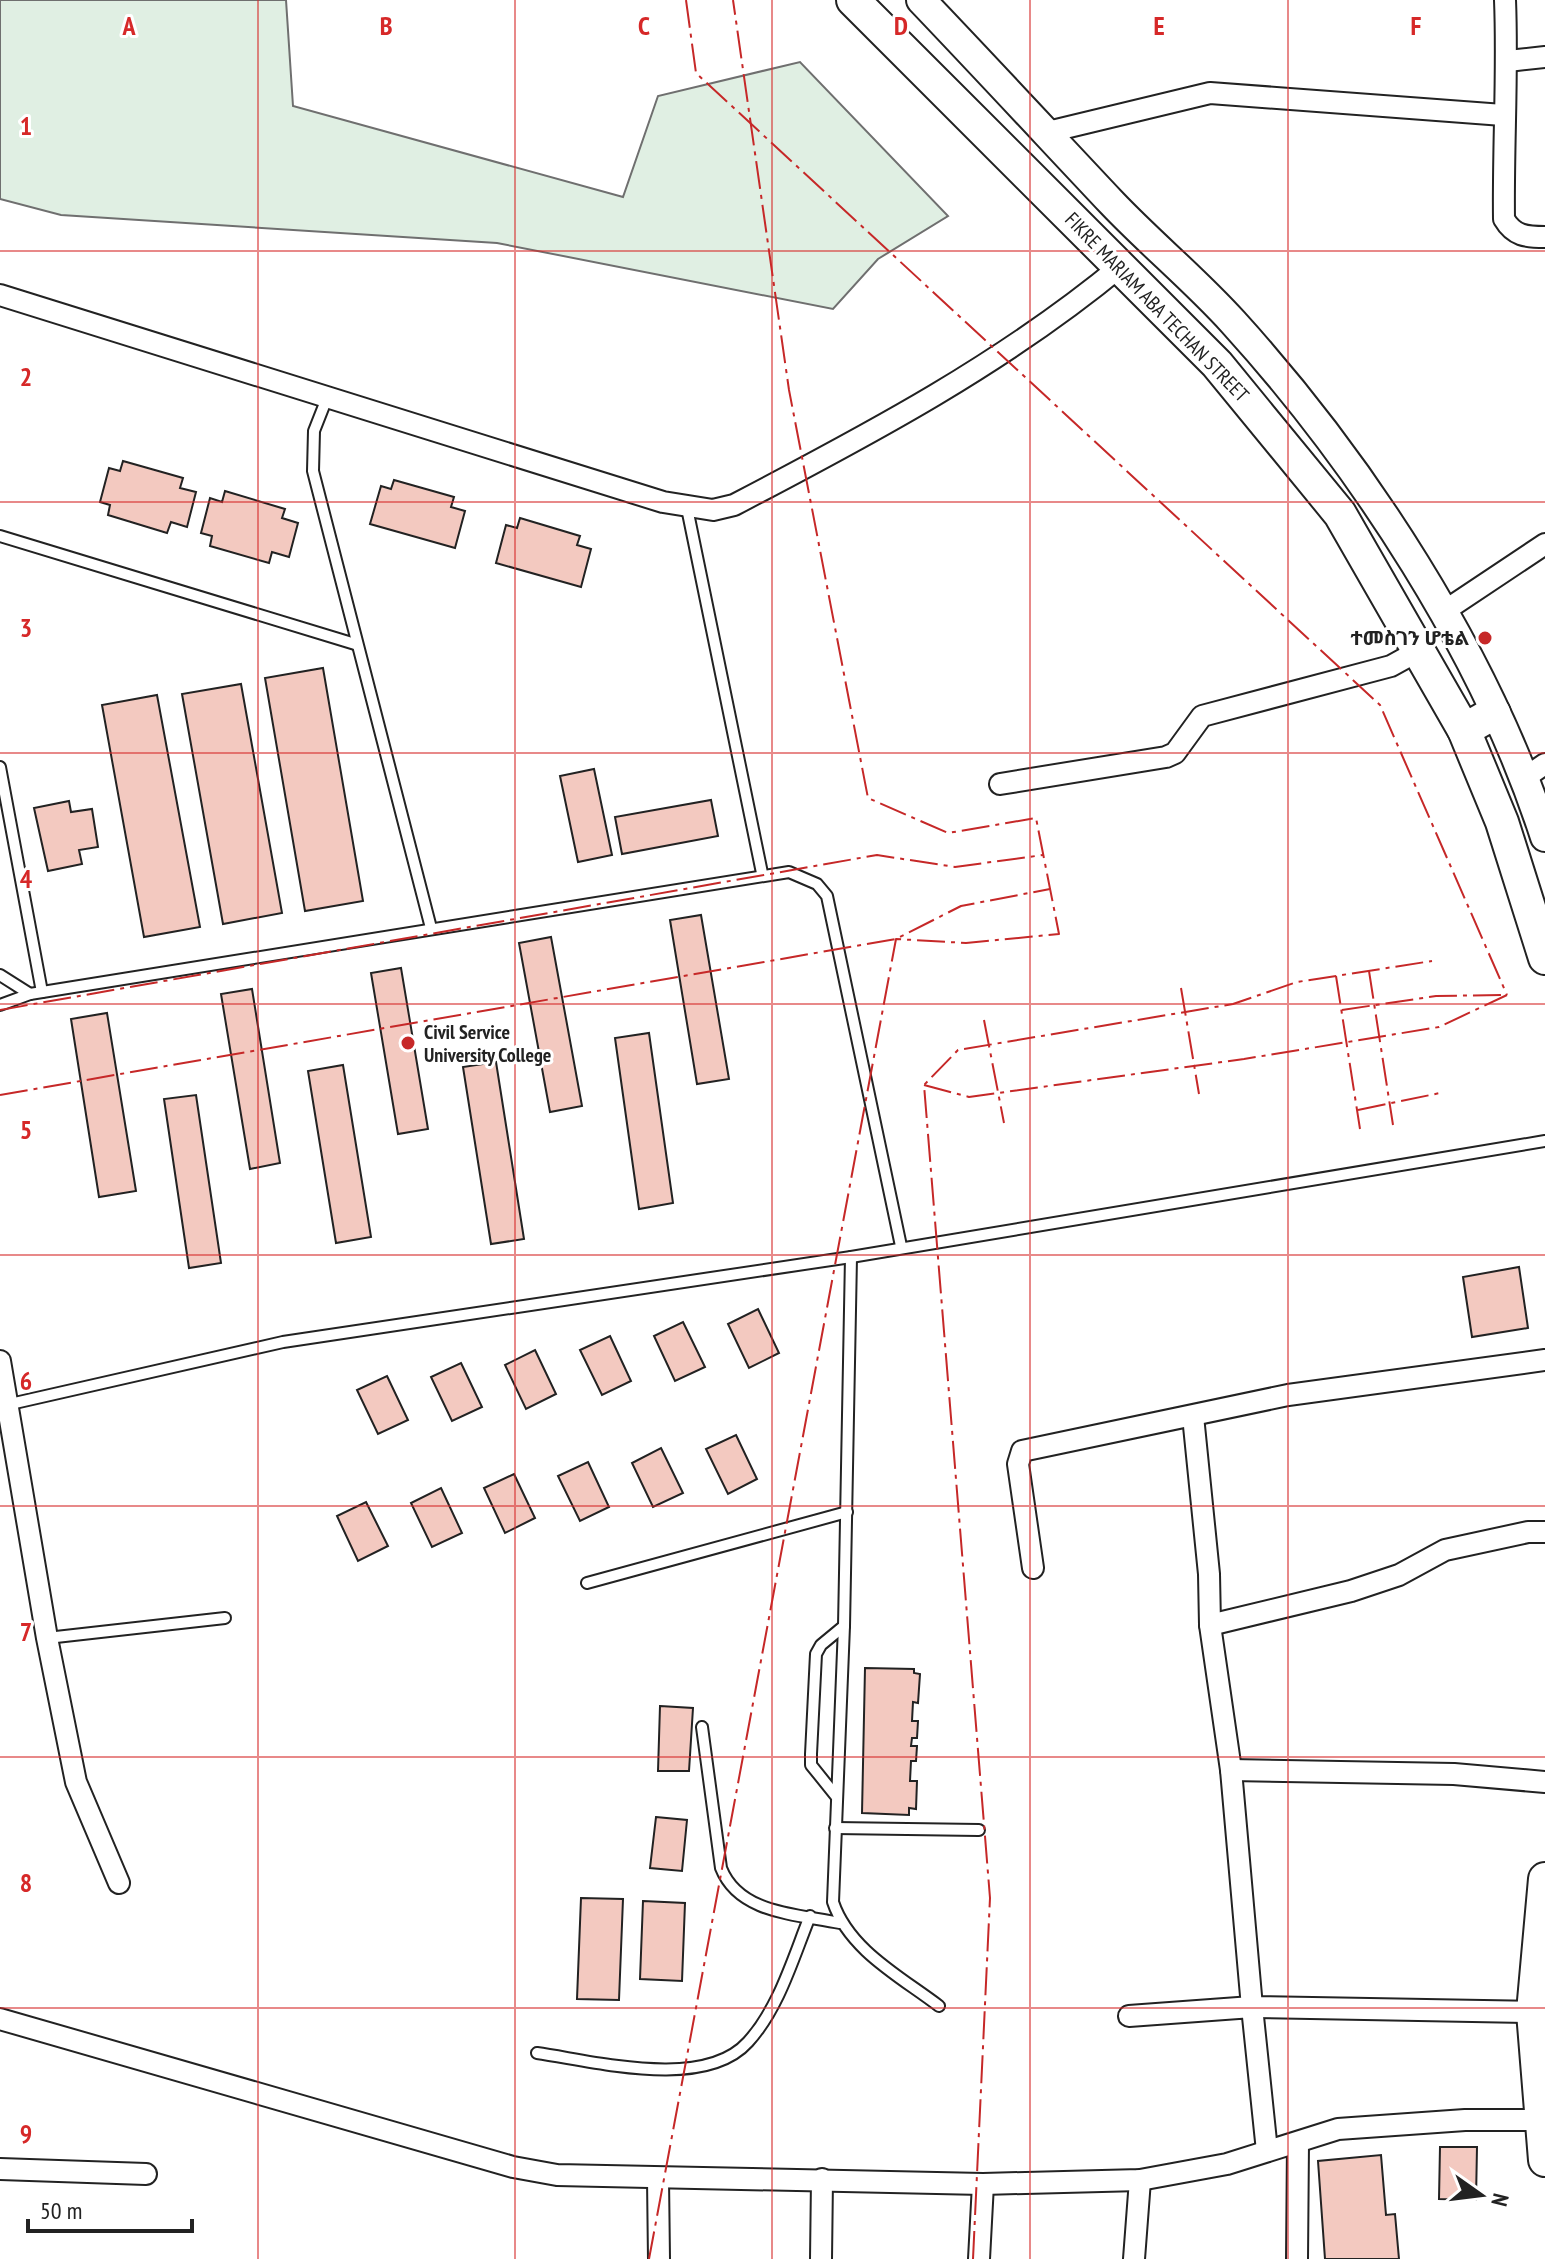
<svg xmlns="http://www.w3.org/2000/svg" width="1545" height="2259" font-family="'PT Sans Narrow','Noto Sans Ethiopic',sans-serif">
<style>
.green{fill:#e0efe3;stroke:#6f6f6f;stroke-width:2}
.building{fill:#f3c9c0;stroke:#222;stroke-width:2}
.lines{fill:none;stroke-linecap:round;stroke-linejoin:round}
.lane-casing{stroke:#222;stroke-width:14}
.street-casing{stroke:#222;stroke-width:24}
.secondary-casing{stroke:#222;stroke-width:32}
.primary-casing{stroke:#222;stroke-width:36}
.lane{stroke:#fff;stroke-width:10}
.street{stroke:#fff;stroke-width:20}
.secondary{stroke:#fff;stroke-width:28}
.primary{stroke:#fff;stroke-width:32}
.power{stroke:#c62828;stroke-width:2;stroke-dasharray:28 6 4 6;stroke-linecap:butt}
.grid{fill:none;stroke:#d62828;stroke-width:2;stroke-opacity:0.55}
.poi-dot{fill:#c62828;stroke:#fff;stroke-width:3}
.labels{text-anchor:middle;stroke-width:6;stroke-linejoin:round;paint-order:stroke}
.street-label{font-size:20px;fill:#222;stroke:#fff}
.poi-label{font-size:20px;font-weight:bold;fill:#222;stroke:#fff;text-anchor:end}
.grid-label{font-size:26px;text-anchor:middle;font-weight:bold;fill:#d62828;stroke:#fff;stroke-width:6;stroke-linejoin:round;paint-order:stroke}
</style>
<rect width="100%" height="100%" fill="#fff"/>
<path class="green" d="M0,0H286L293,106L623,197L658,96L800,62L948,216L878,259L833,309L497,243L61,215L0,199Z"/>
<g class="building">
<path d="M123,461L183,478L180,488L196,492L187,527L171,522L167,533L108,515L110,505L100,502L109,468L120,471Z"/>
<path d="M394,480L454,497L451,507L465,511L455,548L370,524L381,486L391,489Z"/>
<path d="M225,491L285,509L282,518L298,523L289,557L272,552L269,563L210,546L212,536L201,533L210,498L222,502Z"/>
<path d="M520,518L580,536L577,545L591,549L581,587L496,563L506,525L517,528Z"/>
<path d="M323,668L363,901L305,911L265,678Z"/>
<path d="M241,684L282,913L223,924L182,694Z"/>
<path d="M157,695L200,927L144,937L102,705Z"/>
<path d="M594,769L612,855L578,862L560,776Z"/>
<path d="M711,800L718,836L622,854L615,817Z"/>
<path d="M69,801L71,812L92,809L98,847L79,850L82,864L48,871L34,808Z"/>
<path d="M701,915L729,1079L697,1084L670,920Z"/>
<path d="M551,937L582,1106L550,1112L519,943Z"/>
<path d="M401,968L428,1129L398,1134L371,973Z"/>
<path d="M252,989L280,1163L250,1169L221,994Z"/>
<path d="M107,1013L136,1191L99,1197L71,1019Z"/>
<path d="M649,1033L673,1203L639,1209L615,1038Z"/>
<path d="M496,1062L524,1239L491,1244L463,1067Z"/>
<path d="M343,1065L371,1237L336,1243L308,1071Z"/>
<path d="M196,1095L221,1263L189,1268L164,1099Z"/>
<path d="M1519,1267L1528,1328L1472,1337L1463,1277Z"/>
<path d="M758,1309L779,1353L749,1368L728,1324Z"/>
<path d="M683,1322L705,1367L675,1381L654,1336Z"/>
<path d="M610,1336L631,1381L602,1395L580,1350Z"/>
<path d="M535,1350L556,1394L526,1409L505,1365Z"/>
<path d="M461,1363L482,1407L452,1421L431,1377Z"/>
<path d="M387,1376L408,1420L378,1434L357,1390Z"/>
<path d="M736,1435L757,1479L728,1494L706,1449Z"/>
<path d="M661,1448L683,1493L653,1507L632,1463Z"/>
<path d="M588,1462L609,1507L580,1521L558,1476Z"/>
<path d="M514,1474L535,1518L505,1533L484,1488Z"/>
<path d="M441,1488L462,1533L432,1547L411,1503Z"/>
<path d="M366,1502L388,1546L358,1561L337,1516Z"/>
<path d="M865,1668L914,1669V1673L920,1674L918,1703L913,1702L912,1721H918L917,1738H912L911,1746H917L916,1761H911L910,1781H917L916,1809L909,1808V1815L862,1813Z"/>
<path d="M660,1706L693,1708L689,1771H658Z"/>
<path d="M656,1817L687,1820L682,1871L650,1868Z"/>
<path d="M581,1898L623,1899L619,2000L577,1999Z"/>
<path d="M643,1901L685,1903L682,1981L640,1979Z"/>
<path d="M1440,2147H1477L1476,2200L1439,2199Z"/>
<path d="M1381,2155L1386,2215L1395,2214L1399,2259H1325L1318,2161Z"/>
</g>
<g class="lines">
<defs>
<g id="lane">
<path d="M327,398L314,431L313,471L431,928"/>
<path d="M687,508L762,873"/>
<path d="M0,536L355,644"/>
<path d="M0,767L42,992"/>
<path d="M0,975L30,994"/>
<path d="M0,1005L30,994L789,872L817,884L827,896L901,1246"/>
<path d="M851,1257L844,1626L833,1902C849,1950 901,1977 939,2006"/>
<path d="M6,1405L283,1342L851,1257L1545,1141"/>
<path d="M587,1583L847,1512"/>
<path d="M47,1638L225,1618"/>
<path d="M702,1727L721,1868C739,1914 797,1914 840,1923"/>
<path d="M836,1796L811,1765V1754L816,1654L821,1645L844,1626"/>
<path d="M835,1828L979,1830"/>
<path d="M537,2053C594,2061 704,2091 748,2042C779,2008 793,1958 810,1916"/>
</g>
<g id="street">
<path d="M1505,0C1508,73 1503,146 1504,219C1514,236 1526,237 1545,237"/>
<path d="M1508,61L1545,57"/>
<path d="M1048,132L1210,93L1503,115"/>
<path d="M0,295L663,502L713,510L734,505C870,434 1004,363 1122,265"/>
<path d="M1443,612L1545,544"/>
<path d="M1526,777L1545,764"/>
<path d="M1000,784L1166,757L1175,753L1202,716L1391,666L1420,650"/>
<path d="M0,1361L47,1638L76,1782L119,1883"/>
<path d="M1193,1416L1209,1574L1210,1625L1231,1770L1252,2007L1533,2012"/>
<path d="M1033,1568L1018,1464L1022,1451L1288,1395L1545,1360"/>
<path d="M1210,1625L1351,1591L1399,1575L1445,1550L1528,1532H1545"/>
<path d="M1231,1770L1454,1774L1545,1782"/>
<path d="M1129,2016L1252,2007L1267,2151"/>
<path d="M0,2019L513,2167L557,2175L983,2184L1140,2180L1227,2164L1338,2129L1465,2120H1539"/>
<path d="M0,2169L146,2174"/>
<path d="M658,2179L659,2259"/>
<path d="M821,2259L822,2179"/>
<path d="M979,2259L983,2184"/>
<path d="M1134,2259L1140,2180"/>
<path d="M1297,2259L1298,2143"/>
</g>
<path id="secondary" d="M921,0C985,67 1048,135 1112,203C1151,244 1195,280 1233,322C1362,464 1486,654 1545,837"/>
<g id="primary">
<path d="M853,0L1217,364L1340,514L1464,730L1502,822L1545,958"/>
<path d="M1464,730L1494,713"/>
<path d="M1545,1879L1533,2012L1545,2160"/>
</g>
</defs>
<use href="#lane" class="lane-casing"/>
<use href="#street" class="street-casing"/>
<use href="#secondary" class="secondary-casing"/>
<use href="#primary" class="primary-casing"/>
<use href="#lane" class="lane"/>
<use href="#street" class="street"/>
<use href="#secondary" class="secondary"/>
<use href="#primary" class="primary"/>
<g class="power">
<path d="M686,0L696,73L1380,705L1507,995"/>
<path d="M1369,971L1393,1125"/>
<path d="M1336,976L1360,1129"/>
<path d="M1181,988L1199,1094"/>
<path d="M0,1010L877,855L955,867L1043,855"/>
<path d="M1342,1010L1436,996L1503,995"/>
<path d="M984,1020L1004,1123"/>
<path d="M924,1085L969,1097L1244,1059L1439,1027L1507,995"/>
<path d="M0,1095L896,939L961,906L1050,889"/>
<path d="M1358,1110L1440,1093"/>
<path d="M649,2259L896,939L966,943L1059,934L1036,818L948,833L868,798L789,390L733,0"/>
<path d="M973,2259L990,1898L924,1085L958,1050L1233,1004L1297,982L1432,961"/>
</g>
</g>
<path class="grid" d="M258,0V2259M515,0V2259M772,0V2259M1030,0V2259M1288,0V2259M0,251H1545M0,502H1545M0,753H1545M0,1004H1545M0,1255H1545M0,1506H1545M0,1757H1545M0,2008H1545"/>
<g class="poi-dot">
<circle cx="1485" cy="638" r="8"/>
<circle cx="408" cy="1043" r="8"/>
</g>
<g class="labels">
<g class="street-label">
<text transform="translate(1157 307) rotate(46)" y="7">FIKRE MARIAM ABA TECHAN STREET</text>
</g>
<g class="poi-label">
<text x="1469" y="645">ተመስገን ሆቴል</text>
<text x="424" y="1039" text-anchor="start">Civil Service<tspan x="424" dy="23">University College</tspan></text>
</g>
</g>
<g class="grid-label">
<text x="129" y="35">A</text>
<text x="386" y="35">B</text>
<text x="644" y="35">C</text>
<text x="901" y="35">D</text>
<text x="1159" y="35">E</text>
<text x="1416" y="35">F</text>
<text x="26" y="135">1</text>
<text x="26" y="386">2</text>
<text x="26" y="637">3</text>
<text x="26" y="888">4</text>
<text x="26" y="1139">5</text>
<text x="26" y="1390">6</text>
<text x="26" y="1641">7</text>
<text x="26" y="1892">8</text>
<text x="26" y="2143">9</text>
</g>
<g transform="translate(1481 2195) rotate(104)" stroke="#ffffff" stroke-width="6" paint-order="stroke">
<path d="M0-6L14 30L0 20L-14 30Z" fill="#222222"/>
<text y="-12" font-size="22" font-weight="bold" text-anchor="middle" fill="#222222">N</text>
</g>
<path d="M28 2219v12h164v-12" fill="none" stroke="#222222" stroke-width="4"/>
<text x="40" y="2219" font-size="24" fill="#222222" stroke="#ffffff" stroke-width="6" paint-order="stroke">50 m</text>
</svg>
